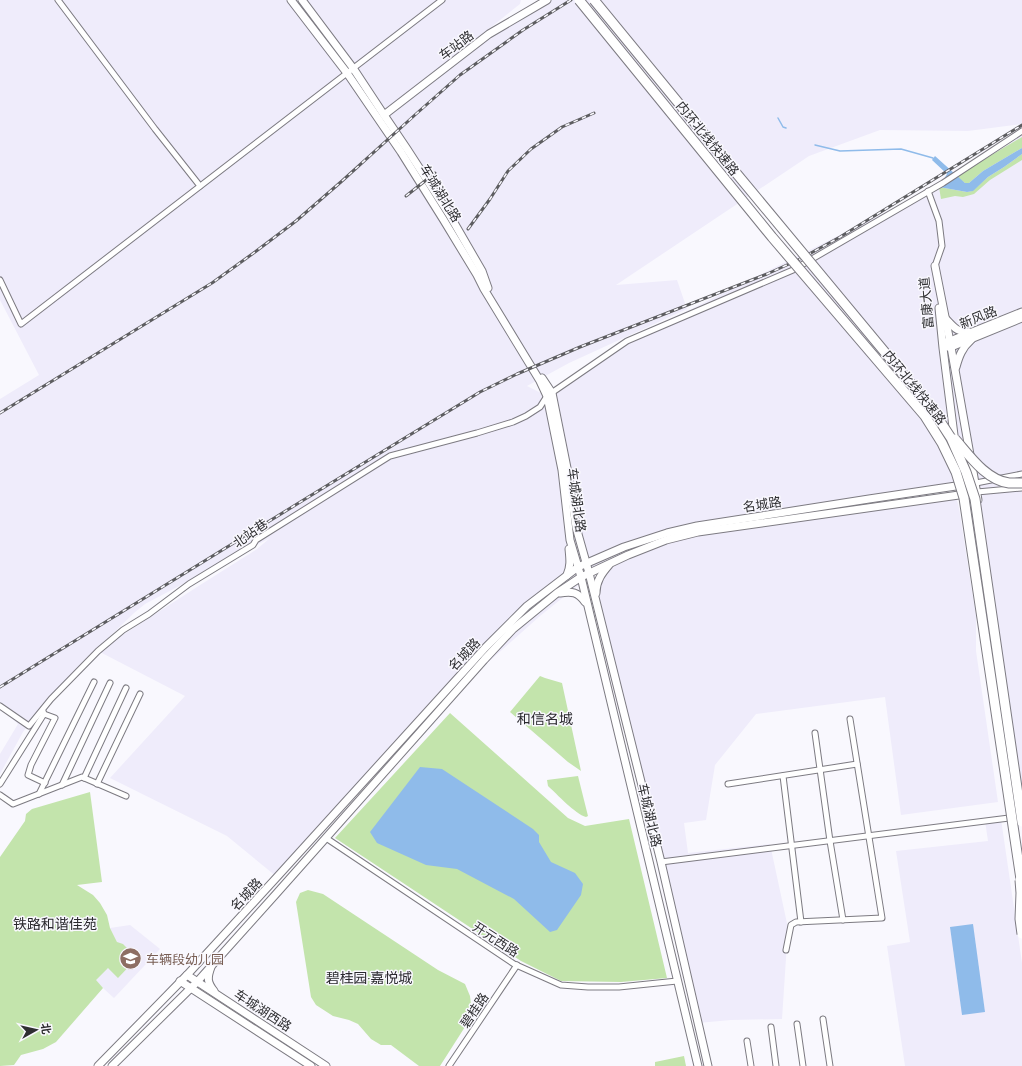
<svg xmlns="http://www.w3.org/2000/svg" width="1022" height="1066" font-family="Quicksand,'Noto Sans SC',sans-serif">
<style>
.built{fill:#efecfb}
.green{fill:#c3e4ac}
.water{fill:#8fbbea}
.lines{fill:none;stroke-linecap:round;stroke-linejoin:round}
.stream{stroke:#8fbbea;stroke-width:1.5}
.street-casing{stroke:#7d7b82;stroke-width:7}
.secondary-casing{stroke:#7d7b82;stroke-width:9}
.street{stroke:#fff;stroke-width:5}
.secondary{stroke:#fff;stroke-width:7}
.rail-casing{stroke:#5d5d60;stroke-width:3}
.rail{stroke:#f9f8fe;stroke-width:1.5;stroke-dasharray:4.5;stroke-linecap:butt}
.highway-bridge-casing{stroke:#7d7b82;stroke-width:11;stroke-linecap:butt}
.highway-bridge{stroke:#fff;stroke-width:9}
.labels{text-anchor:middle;stroke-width:3;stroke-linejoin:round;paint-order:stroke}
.street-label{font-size:13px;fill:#2e2e31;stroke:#f9f8fe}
.education-label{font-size:13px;fill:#785e54;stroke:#f9f8fe;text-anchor:start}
.neighbourhood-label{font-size:14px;fill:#2a292e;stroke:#f9f8fe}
</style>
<rect width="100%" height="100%" fill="#f9f8fe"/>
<g class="built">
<path d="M0,0H521L520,4L485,32L396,105L489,35L548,0H1022V124L968,131L880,130L809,156L616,285L677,280L687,309L569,363L527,386L547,396L627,341L928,191L1022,133V796L976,483L785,521L956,497L959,508L976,616V651L998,802L901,815L885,697L756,714L715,765L706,820L684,823L688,853L770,844L788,928L782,1019L731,1020L698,1023L596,588L610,568L586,579L540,616L457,690L277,877L227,836L110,778L185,696L98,651L197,587L257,549L270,538L145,604L134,613L101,645L45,704L23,732L0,774V754L18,724L0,708V399L39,375L0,300Z"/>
<path d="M1001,819L1022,963V1066H905L887,946L910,942L896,851L988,841L985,821Z"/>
<path d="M130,925L160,949L114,998L103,988L95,980L114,962L117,942L110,928Z"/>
</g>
<g class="green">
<path d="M1022,137V148L983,171L969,183H965L956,176Z"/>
<path d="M1022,154V160L990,180L974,194L963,197L955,196L941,199L939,187L967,192L972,191L988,177L1004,167Z"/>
<path d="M540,676L545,678L562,683L581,771L568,762L510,712Z"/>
<path d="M450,713L568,818L585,826L629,819L667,978L621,982L561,981L521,961L335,838Z"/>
<path d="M578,776L588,816L586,817C575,814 557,794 548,786L547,780Z"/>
<path d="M90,792L102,882L77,885L93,895L100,903L107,915L110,928L117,942L123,944L137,958L118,978L108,968L96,980L103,988L56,1042L43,1049L21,1055L14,1065L0,1066V857L25,821L26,814L32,809Z"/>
<path d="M308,890L323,894L438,970L465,984L470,996L472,1013L470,1019L440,1066H419L391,1045H381L371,1039L358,1024L349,1020L333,1016L316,1005L311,997L296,902L300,893Z"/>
<path d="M684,1056L686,1066H655V1062Z"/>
</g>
<g class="water">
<path d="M1022,148V154L1004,167L988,177L973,191L967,192L939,187L947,174L932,160L935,156L965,183H969L983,171Z"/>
<path d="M420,767L442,769L533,829L539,835V842L551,862L575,873L583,884L581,895L557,930L550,932L514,899L457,869L426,865L377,843L370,832Z"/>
<path d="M973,924L985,1012L962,1015L950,927Z"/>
</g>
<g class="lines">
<g class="stream">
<path d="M778,118L783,127L786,128"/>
<path d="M815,145L840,151L901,149L933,158L934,160"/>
</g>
<defs>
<g id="street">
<path d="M58,0L155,129L200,186"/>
<path d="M928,191L939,221L942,246L935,266"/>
<path d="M0,280L21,324L442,0"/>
<path d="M976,483L1022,474"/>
<path d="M977,492L1022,488"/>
<path d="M0,706L29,726L51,699L98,651L123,630L149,614L189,584L253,545L256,540L390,456L477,433L513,422L526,416L540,407L547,396L627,341L793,270L943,183L1022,131"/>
<path d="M44,714L55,718L31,765L28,775L45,783"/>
<path d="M815,733L830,841L843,920"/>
<path d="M783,776L801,922"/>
<path d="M84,778L126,688"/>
<path d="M0,784L44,714L43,711"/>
<path d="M97,784L140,694"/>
<path d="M728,784L857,764"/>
<path d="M62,785L110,683"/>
<path d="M39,794L94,682"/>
<path d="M0,795L13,804L82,777L126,796"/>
<path d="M326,838L514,964L561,985L588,987H619L677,981"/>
<path d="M661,862L1009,818"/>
<path d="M786,950L791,925L796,922L882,918L850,719"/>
<path d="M823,1019L830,1066"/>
<path d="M797,1024L803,1066"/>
<path d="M771,1027L776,1066"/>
<path d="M747,1041L751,1066"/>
<path d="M449,1066L517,965"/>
</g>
<g id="secondary">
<path d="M291,0L347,73L401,152L443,219L477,275L484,289L540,381L547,396L562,470L570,540L581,577L698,1066"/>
<path d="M302,0L353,68L384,115L407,149L449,214L482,271L488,288"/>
<path d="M384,115L489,34L547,0"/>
<path d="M935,266L951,347L978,500"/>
<path d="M939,308L943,348L955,443"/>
<path d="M945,318C953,326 957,333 969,332"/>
<path d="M946,342L950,341L1022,312"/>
<path d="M947,347H951L1022,318"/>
<path d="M956,367C959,356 962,348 971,340"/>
<path d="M542,378L552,393L567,468L576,527L589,573L661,862L708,1066"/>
<path d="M567,575C571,566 570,559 569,549"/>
<path d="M560,593C572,591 578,592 585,602"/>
<path d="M596,593C596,581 602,573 609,565"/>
<path d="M211,967C207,978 207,982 214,991"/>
<path d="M187,975L326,1066"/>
<path d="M180,981L311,1066"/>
<path d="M98,1066L187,975L277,877L485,648L527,606L578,567L624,547L667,533L697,526L869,499L976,483"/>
<path d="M112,1066L197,982L276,894L484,660L513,629L557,593L581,577L628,555L666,540L698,532L966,494"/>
</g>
</defs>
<use href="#street" class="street-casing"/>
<use href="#secondary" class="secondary-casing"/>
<use href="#street" class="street"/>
<use href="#secondary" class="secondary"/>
<defs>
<g id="rail">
<path d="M406,196L435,173"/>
<path d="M468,229L490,199L508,171L531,149L562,127L594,113"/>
<path d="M0,413L212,283L255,252L296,221L342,181L416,114L460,75L523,30L571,0"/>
<path d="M0,687L323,488L480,392L517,374L580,347L767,274L800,259L840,237L1022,125"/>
</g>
</defs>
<use href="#rail" class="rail-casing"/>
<use href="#rail" class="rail"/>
<defs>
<g id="highway-bridge">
<path d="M579,0L772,237L925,416L942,443L956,472L964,498L1022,886"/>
<path d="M594,0L722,156L932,409L951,438L966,472L975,499L1022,822"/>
<path d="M955,439C969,455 986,480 1009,483C1014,483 1018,483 1022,483"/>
<path d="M1020,880L1021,893L1020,919L1022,934"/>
</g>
</defs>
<use href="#highway-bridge" class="highway-bridge-casing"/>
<use href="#highway-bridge" class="highway-bridge"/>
</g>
<defs>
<symbol id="school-disc" viewBox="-11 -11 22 22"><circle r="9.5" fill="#8d6e63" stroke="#f9f8fe"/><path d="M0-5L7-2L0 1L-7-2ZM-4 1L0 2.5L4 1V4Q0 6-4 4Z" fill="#fff"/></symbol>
</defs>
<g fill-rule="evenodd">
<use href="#school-disc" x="118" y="946" width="25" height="25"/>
</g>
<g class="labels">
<g class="street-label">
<text transform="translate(456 45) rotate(-37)" y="5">车站路</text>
<text transform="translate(708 138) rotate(51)" y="5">内环北线快速路</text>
<text transform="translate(441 193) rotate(58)" y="5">车城湖北路</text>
<text transform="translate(926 303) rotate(-95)" y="5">富康大道</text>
<text transform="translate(978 317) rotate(-22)" y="5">新风路</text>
<text transform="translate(915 387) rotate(51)" y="5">内环北线快速路</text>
<text transform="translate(577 500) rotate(82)" y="5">车城湖北路</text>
<text transform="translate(762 504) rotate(-9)" y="5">名城路</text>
<text transform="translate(250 533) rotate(-35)" y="5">北站巷</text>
<text transform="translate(464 654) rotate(-47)" y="5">名城路</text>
<text transform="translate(650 815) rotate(77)" y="5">车城湖北路</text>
<text transform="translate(246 894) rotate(-47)" y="5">名城路</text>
<text transform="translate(496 939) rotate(33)" y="5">开元西路</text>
<text transform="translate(263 1010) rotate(33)" y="5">车城湖西路</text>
<text transform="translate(474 1010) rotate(-56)" y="5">碧桂路</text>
</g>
<g class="education-label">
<text x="146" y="964">车辆段幼儿园</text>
</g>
<g class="neighbourhood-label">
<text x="545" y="724">和信名城</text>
<text x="55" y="929">铁路和谐佳苑</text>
<text x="369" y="983">碧桂园·嘉悦城</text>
</g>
</g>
<g transform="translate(36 1030) rotate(82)" stroke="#f9f8fe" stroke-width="3" paint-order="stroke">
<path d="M0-3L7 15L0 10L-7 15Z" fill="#2e2e31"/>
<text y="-6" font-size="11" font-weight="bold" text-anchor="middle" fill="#2e2e31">北</text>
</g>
</svg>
